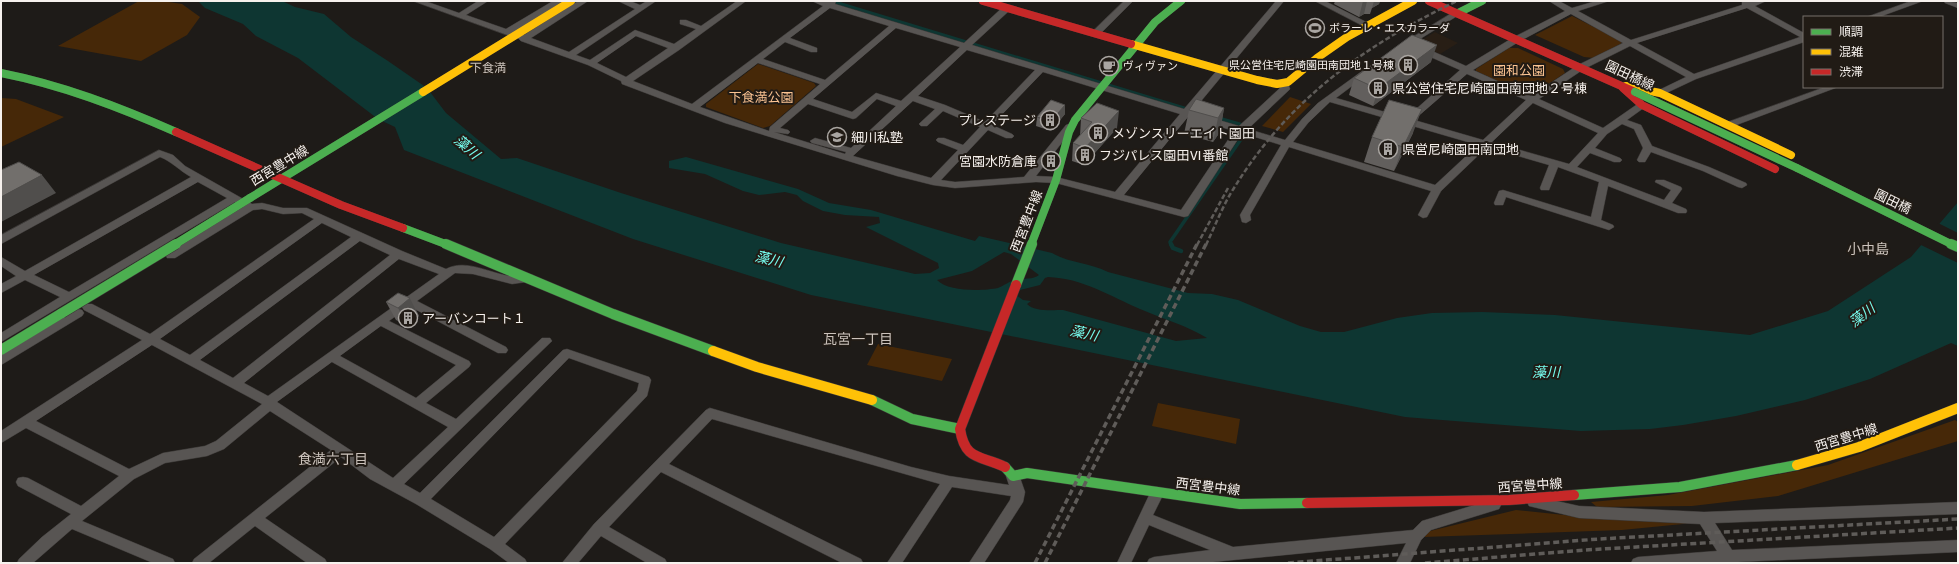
<svg xmlns="http://www.w3.org/2000/svg" width="1959" height="564" font-family="Helvetica,'Noto Sans JP',sans-serif">
<style>
.built{fill:#281e15}
.green{fill:#462808}
.water{fill:#0e3632;fill-rule:evenodd}
.pier{fill:#1e1b18}
.lines{fill:none;stroke-linecap:round;stroke-linejoin:round}
.stream-far1{stroke:#0e3632;stroke-width:3.5}
.stream{stroke:#0e3632;stroke-width:4.5}
.street-casing{stroke:#3b3836;stroke-width:1}
.fast-far1-casing{stroke:#3b3836;stroke-width:8}
.fast-casing{stroke:#3b3836;stroke-width:11}
.slow-far1-casing{stroke:#3b3836;stroke-width:8}
.slow-casing{stroke:#3b3836;stroke-width:11}
.jam-far1-casing{stroke:#3b3836;stroke-width:8}
.jam-casing{stroke:#3b3836;stroke-width:11}
.street{fill:#585553;fill-rule:evenodd}
.fast-far1{stroke:#4caf50;stroke-width:8}
.fast{stroke:#4caf50;stroke-width:10}
.slow-far1{stroke:#ffc107;stroke-width:8}
.slow{stroke:#ffc107;stroke-width:10}
.jam-far1{stroke:#c62828;stroke-width:8}
.jam{stroke:#c62828;stroke-width:10}
.rail-far1{stroke:#5f5c59;stroke-width:2.5;stroke-dasharray:5 2.5;stroke-linecap:butt}
.rail{stroke:#5f5c59;stroke-width:3.5;stroke-dasharray:6 3.5;stroke-linecap:butt}
.fast-bridge-far1-casing{stroke:#3b3836;stroke-width:8;stroke-linecap:butt}
.fast-bridge-casing{stroke:#3b3836;stroke-width:11;stroke-linecap:butt}
.fast-bridge-far1{stroke:#4caf50;stroke-width:8}
.fast-bridge{stroke:#4caf50;stroke-width:10}
.wall{fill:#625f5d}
.shaded-wall{fill:#504e4c}
.building{fill:#726f6c;stroke:#504e4c}
.labels{text-anchor:middle;stroke-width:4;stroke-linejoin:round;paint-order:stroke}
.far-poi-label{font-size:11px;fill:#f6f1ed;stroke:#211b15;text-anchor:start}
.far-neighbourhood-label{font-size:12px;fill:#ccc3bc;stroke:#211b15}
.park-label{font-size:13px;fill:#fbc392;stroke:#211b15}
.street-label{font-size:13px;fill:#f6f1ed;stroke:#211b15}
.poi-label{font-size:13px;fill:#f6f1ed;stroke:#211b15;text-anchor:start}
.water-label{font-size:14px;font-style:italic;fill:#76fdef;stroke:#211b15}
.neighbourhood-label{font-size:14px;fill:#ccc3bc;stroke:#211b15}
</style>
<rect width="100%" height="100%" fill="#1e1b18"/>
<path class="built" d="M1435,32L1458,43L1440,54L1417,43Z"/>
<g class="green">
<path d="M139,1H162L182,4L200,17L187,35L141,61L58,46Z"/>
<path d="M1572,16L1618,39L1622,43L1594,58L1584,57L1535,35Z"/>
<path d="M1509,48H1518L1563,69L1565,73L1533,94H1526L1476,71V69Z"/>
<path d="M758,64L814,83L816,86L770,126L763,128L706,107V104Z"/>
<path d="M1290,97L1311,104L1283,132L1262,126Z"/>
<path d="M1,98L16,99L64,117L1,147Z"/>
<path d="M878,344L952,359L942,381L867,365Z"/>
<path d="M1158,403L1240,419L1236,444L1152,426Z"/>
<path d="M1955,420L1958,422V441L1778,496L1692,506L1597,507L1591,502L1668,495L1828,465Z"/>
<path d="M1516,510L1583,517L1693,523L1622,530L1423,537L1430,531Z"/>
</g>
<path class="water" d="M198,1H282L295,7L324,14L351,37L388,61L427,88L446,113L501,159L517,158L621,193L781,243L915,274L930,273L939,268L938,263L866,227L880,223L879,217L845,215L823,211L803,201L797,195L785,192L759,195L743,191L705,174L669,168V161L686,157L798,189L829,203L871,210L975,241L979,236L1052,253C1069,263 1090,263 1108,272L1188,293L1212,294L1238,300L1300,326L1321,332H1344L1397,318L1432,313L1482,312L1555,315L1750,335L1828,311L1911,257L1958,202V346L1951,343L1870,379L1805,400L1736,416L1683,425L1650,429L1581,431L1405,417L811,295L633,239L404,150L395,127L378,119L298,58L256,36L243,24L205,8ZM1004,252L1011,254L1039,275C1033,280 1023,278 1015,280C1009,281 1004,286 998,288C983,291 948,292 937,280L972,271ZM1048,277C1082,278 1110,296 1140,309C1163,319 1186,325 1207,338L1176,341L1063,310C1053,310 1034,312 1027,304L1031,301L1023,300L1016,295L1020,290L1040,285L1045,278Z"/>
<path class="pier" d="M1938,223L1958,233V263L1919,244Z"/>
<g class="lines">
<g class="stream-far1">
<path d="M831,1L1190,110"/>
<path d="M1218,118L1246,126"/>
<path d="M1171,245L1170,242L1246,132"/>
</g>
<path class="stream" d="M1171,244L1173,248L1181,251"/>
<defs>
<g id="street">
<path d="M413,1H425L459,13L478,1H488L466,15L506,29L553,1H563L510,36Z"/>
<path d="M578,1H588L531,38L569,52L635,9L618,1H630L640,5L647,1H656L576,55L590,60L635,30L674,44L696,29L680,24V20H686L701,26L737,1H746L679,50L633,81L692,104L823,6L812,1H836L835,4L964,43L1004,6H1010V10L972,45L1184,109L1276,1H1284L1192,112L1239,126L1280,88L1281,81H1287L1290,89L1288,91L1248,129L1285,140L1302,119L1318,103L1365,69L1369,72L1368,74L1336,98L1406,118L1460,70L1417,51V47H1423L1466,66L1514,37L1565,11L1549,1H1559L1572,8L1596,1H1609L1578,11L1631,40L1742,5V2L1766,1L1755,6L1804,33V42L1696,79L1660,96L1655,93L1657,91L1686,77L1630,46L1584,69L1539,99L1603,128L1639,103H1645V107L1627,120L1641,125L1652,146L1709,167L1746,183L1747,185L1742,188L1738,187L1703,171L1651,152L1645,162H1639L1637,160L1643,148L1634,129L1622,124L1607,134L1595,148L1620,158L1622,160L1620,162H1614L1590,153L1577,167L1664,200L1671,190L1655,182L1656,180H1664L1681,187L1682,189L1672,203L1686,209L1687,211L1686,213H1678L1608,186L1601,220L1613,225L1614,227L1609,230L1506,197L1503,205H1495L1494,203L1499,191L1503,190L1591,217L1599,182L1558,167L1549,190H1541L1540,188L1549,165L1487,147L1441,191L1427,217L1423,218L1418,215L1431,191L1289,147L1250,215L1251,220L1246,223L1242,222L1240,215L1281,145L1242,133L1188,216L1184,217L1056,183L1036,182L955,188L933,185L897,176L725,123L622,84L621,81L588,65L521,41L517,37L521,34L524,35ZM830,8L889,26L825,80L763,59L785,42L811,52H817V48L790,38ZM1747,8L1800,37L1694,74L1637,43ZM1571,14L1623,43L1578,65L1531,96L1473,70L1520,41ZM896,28L960,47L901,101L876,93L852,112L813,99ZM636,36L668,48L626,77L597,63ZM967,50L1035,70L985,122L945,105L918,96ZM758,63L820,84L770,127L769,131L700,107ZM1043,72L1180,114L1115,192L1056,177L1036,176L1074,127L1069,124L1066,125L1024,177L955,182L941,180L988,130L1006,138H1012L1014,136L1012,134L992,125ZM1467,74L1526,100L1483,140L1414,120ZM877,99L896,106L851,148L815,138L810,141L812,143L846,152L845,154L774,132L788,134L790,132L788,130L780,128L808,104L853,119L856,118ZM913,101L935,109L921,122L919,124L921,126H927L943,111L980,127L963,145L944,138H938L936,140L938,142L958,150L931,178L853,156ZM1330,102L1478,145L1435,185L1293,142L1308,123ZM1533,103L1598,133L1569,164L1492,142ZM1188,117L1234,131L1181,210L1124,195Z"/>
<path d="M1124,1H1133L1099,35H1093V31Z"/>
<path d="M1315,1H1325L1372,25L1371,27H1365Z"/>
<path d="M1911,1H1923L1879,17H1867Z"/>
<path d="M1944,1L1958,3V8L1945,3Z"/>
<path d="M1455,11H1461L1462,13L1407,47L1404,48L1400,45Z"/>
<path d="M1825,87H1838L1731,127L1728,128L1723,125L1725,123Z"/>
<path d="M159,150L173,155L185,166L252,204L262,203L283,208H307L402,251L446,269C466,258 491,274 511,276C518,277 526,273 533,275L534,278L533,281L512,284L473,274L455,273L417,301L506,347L508,350L506,353H498L409,306L389,321L469,361L471,364L469,367L426,403L456,419L542,338H550L552,341L404,484L420,493L563,350L567,349L649,377L651,380L647,396L505,544L525,559L527,563H509L490,549L416,504L370,479L341,457L265,518L325,559L327,563H307L255,526L209,563H192L194,559L331,450L270,411L224,449L207,456L165,463L134,479L82,521L173,559L175,563H153L72,529L33,563H17L19,559L42,537L71,514L18,486L16,482L18,478L23,477L28,478L81,506L119,476L26,428L1,443V431L142,340L84,310L82,307L84,304H92L150,334L314,219L302,213L283,214L262,209L253,210L175,258H167L166,255L167,252L243,207L235,202L1,342V333L60,297L25,280L1,293V284L16,276L1,266V257L25,271L191,177C180,171 171,161 160,157L1,244V235ZM198,182L227,198L69,292L34,275ZM322,223L351,237L190,355L160,339ZM360,241L390,255L233,378L200,360ZM399,259L439,274L268,396L244,383ZM381,326L456,365L416,398L340,356ZM152,345L262,404L216,441L205,446L163,453L129,469L36,421ZM569,358L639,383L637,391L494,537L431,499ZM332,362L448,427L393,478L277,402Z"/>
<path d="M78,309L82,310L84,313L82,316L1,365V355Z"/>
<path d="M710,408L911,467L949,476L1009,485L1006,476L1008,472L1013,471L1018,472L1025,492L1023,502L984,563H969L1010,500L1011,496L952,487L902,563H887L940,484L712,419L669,464L861,559L863,563H842L661,472L609,527L665,559L667,563H647L601,536L578,563H562L594,524L706,410Z"/>
<path d="M1157,487L1162,489L1164,493L1153,515L1233,547L1413,530L1422,521L1494,499L1499,501L1501,505L1499,509L1431,530L1421,540L1410,563H1396L1406,543L1203,563H1147L1149,559L1154,557L1210,550L1149,525L1131,563H1117L1152,489Z"/>
<path d="M1534,496L1579,506L1704,512L1958,502V514L1715,523L1732,550L1958,540V552L1717,563H1631L1633,559L1638,557L1717,551L1700,524L1579,518L1529,506L1527,502L1529,498Z"/>
</g>
<g id="fast-far1">
<path d="M1458,13L1482,1"/>
<path d="M1,73C62,85 119,107 176,132"/>
<path d="M1797,168L1953,245"/>
<path d="M250,198L423,92"/>
<path d="M403,228L448,245"/>
<path d="M1031,245L1056,180L1069,132L1075,120L1155,22L1181,1"/>
</g>
<g id="fast">
<path d="M446,244L613,314L713,351"/>
<path d="M1951,244L1958,247"/>
<path d="M1016,285L1032,244"/>
<path d="M1,350L62,313"/>
<path d="M872,400L912,419L960,429"/>
<path d="M1005,467L1013,476L1027,473L1240,504L1307,503"/>
<path d="M1574,495L1680,487L1797,465"/>
</g>
<g id="slow-far1">
<path d="M1131,44L1257,80L1277,84L1288,82L1317,58L1347,37L1413,1"/>
<path d="M1626,86L1660,93L1791,155"/>
<path d="M423,92L571,1"/>
</g>
<g id="slow">
<path d="M713,351L757,367L872,400"/>
<path d="M1797,465L1859,447L1958,408"/>
</g>
<g id="jam-far1">
<path d="M983,1L1131,44"/>
<path d="M1429,1L1635,92"/>
<path d="M1623,88L1642,105L1775,169"/>
<path d="M176,132L341,205L403,228"/>
</g>
<g id="jam">
<path d="M1005,467C980,455 965,461 960,429L1016,285"/>
<path d="M1307,503L1509,500L1574,495"/>
</g>
</defs>
<use href="#street" class="street-casing"/>
<use href="#fast-far1" class="fast-far1-casing"/>
<use href="#fast" class="fast-casing"/>
<use href="#slow-far1" class="slow-far1-casing"/>
<use href="#slow" class="slow-casing"/>
<use href="#jam-far1" class="jam-far1-casing"/>
<use href="#jam" class="jam-casing"/>
<use href="#street" class="street"/>
<use href="#fast-far1" class="fast-far1"/>
<use href="#fast" class="fast"/>
<use href="#slow-far1" class="slow-far1"/>
<use href="#slow" class="slow"/>
<use href="#jam-far1" class="jam-far1"/>
<use href="#jam" class="jam"/>
<g class="rail-far1">
<path d="M1197,245L1228,188"/>
<path d="M1206,245C1215,226 1223,205 1234,188C1289,99 1365,45 1457,1"/>
</g>
<g class="rail">
<path d="M1035,563L1197,244"/>
<path d="M1045,563L1206,244"/>
<path d="M1288,563L1599,539L1958,519"/>
<path d="M1425,563L1585,550L1958,528"/>
</g>
<defs>
<g id="fast-bridge-far1">
<path d="M1635,92L1797,168"/>
<path d="M174,245L250,198"/>
</g>
<path id="fast-bridge" d="M62,313L176,244"/>
</defs>
<use href="#fast-bridge-far1" class="fast-bridge-far1-casing"/>
<use href="#fast-bridge" class="fast-bridge-casing"/>
<use href="#fast-bridge-far1" class="fast-bridge-far1"/>
<use href="#fast-bridge" class="fast-bridge"/>
</g>
<g class="wall">
<path d="M1335,1H1380L1379,4L1372,8L1370,14H1364L1359,17L1334,4Z"/>
<path d="M1431,62L1373,106L1349,95L1354,78Z"/>
<path d="M1065,105V114L1051,131L1036,126L1037,117Z"/>
<path d="M1224,108L1220,132L1213,142L1184,134L1189,110Z"/>
<path d="M1081,118L1117,128L1084,165L1072,161L1073,143L1080,136Z"/>
<path d="M1413,133L1394,171L1364,162L1372,137Z"/>
<path d="M410,298L419,316L408,326L396,320L386,302Z"/>
</g>
<g class="shaded-wall">
<path d="M1363,1H1367L1364,14L1359,17Z"/>
<path d="M1374,1H1380L1379,4L1372,8Z"/>
<path d="M1437,45L1431,62L1373,106L1378,89Z"/>
<path d="M1065,105V114L1051,131V121Z"/>
<path d="M1224,108L1220,132L1213,142L1218,118Z"/>
<path d="M1422,109L1413,133L1394,171L1403,147Z"/>
<path d="M1119,111L1117,128L1084,165L1085,148Z"/>
<path d="M42,175L56,193L1,222V197Z"/>
<path d="M410,298L419,316L408,326L398,308Z"/>
</g>
<g class="building">
<path d="M1412,35L1437,45L1378,89L1354,78Z"/>
<path d="M1196,99L1224,108L1218,118L1189,110Z"/>
<path d="M1051,100L1065,105L1051,121L1037,117Z"/>
<path d="M1389,100L1422,109L1403,147L1372,137Z"/>
<path d="M1097,103L1119,111L1085,148L1073,143L1092,122L1081,118Z"/>
<path d="M19,162L42,175L1,197V170Z"/>
<path d="M398,293L410,298L398,308L386,302Z"/>
</g>
<defs>
<symbol id="stadium-ring" viewBox="-11 -11 22 22"><circle r="9.5" fill="#211b15" stroke="#aaa6a2" stroke-width="1.5"/><path d="M0-5a6.5 5 0 1 0 0 10a6.5 5 0 1 0 0-10ZM-3.5-1.8h7v3.6h-7Z" fill="#aaa6a2"/></symbol>
<symbol id="building-ring" viewBox="-11 -11 22 22"><circle r="9.5" fill="#211b15" stroke="#aaa6a2" stroke-width="1.5"/><path d="M-4-6H4V6H1V3H-1V6H-4ZM-2.5-4.3h1.7v1.8h-1.7ZM.8-4.3h1.7v1.8H.8ZM-2.5-1h1.7V.8h-1.7ZM.8-1h1.7V.8H.8Z" fill="#aaa6a2"/></symbol>
<symbol id="cafe-ring" viewBox="-11 -11 22 22"><circle r="9.5" fill="#211b15" stroke="#aaa6a2" stroke-width="1.5"/><path d="M-5.5-4.5H6V0H3Q3 3.5 0 3.5H-2.5Q-5.5 3.5-5.5 0ZM3-3.2v2h1.7v-2ZM-6 4.5H4V6H-6Z" fill="#aaa6a2"/></symbol>
<symbol id="school-ring" viewBox="-11 -11 22 22"><circle r="9.5" fill="#211b15" stroke="#aaa6a2" stroke-width="1.5"/><path d="M0-5L7-2L0 1L-7-2ZM-4 1L0 2.5L4 1V4Q0 6-4 4Z" fill="#aaa6a2"/></symbol>
</defs>
<g fill-rule="evenodd">
<use href="#stadium-ring" x="1304" y="17" width="22" height="22"/>
<use href="#building-ring" x="1397" y="54" width="22" height="22"/>
<use href="#cafe-ring" x="1098" y="55" width="22" height="22"/>
<use href="#building-ring" x="1367" y="77" width="22" height="22"/>
<use href="#building-ring" x="1039" y="109" width="22" height="22"/>
<use href="#building-ring" x="1087" y="122" width="22" height="22"/>
<use href="#school-ring" x="826" y="126" width="22" height="22"/>
<use href="#building-ring" x="1377" y="138" width="22" height="22"/>
<use href="#building-ring" x="1074" y="144" width="22" height="22"/>
<use href="#building-ring" x="1040" y="150" width="22" height="22"/>
<use href="#building-ring" x="397" y="307" width="22" height="22"/>
</g>
<g class="labels">
<g class="far-poi-label">
<text x="1329" y="32">ボラーレ・エスカラーダ</text>
<text x="1394" y="69" text-anchor="end">県公営住宅尼崎園田南団地１号棟</text>
<text x="1123" y="70">ヴィヴァン</text>
</g>
<g class="far-neighbourhood-label">
<text x="488" y="72">下食満</text>
</g>
<g class="park-label">
<text x="1519" y="75">園和公園</text>
<text x="761" y="102">下食満公園</text>
</g>
<g class="street-label">
<text transform="translate(1630 75) rotate(25)" y="5">園田橋線</text>
<text transform="translate(279 165) rotate(-31)" y="5">西宮豊中線</text>
<text transform="translate(1893 201) rotate(26)" y="5">園田橋</text>
<text transform="translate(1026 221) rotate(-69)" y="5">西宮豊中線</text>
<text transform="translate(1846 437) rotate(-17)" y="5">西宮豊中線</text>
<text transform="translate(1530 485) rotate(-4)" y="5">西宮豊中線</text>
<text transform="translate(1208 486) rotate(7)" y="5">西宮豊中線</text>
</g>
<g class="poi-label">
<text x="1392" y="93">県公営住宅尼崎園田南団地２号棟</text>
<text x="1036" y="125" text-anchor="end">プレステージ</text>
<text x="1112" y="138">メゾンスリーエイト園田</text>
<text x="851" y="142">細川私塾</text>
<text x="1402" y="154">県営尼崎園田南団地</text>
<text x="1099" y="160">フジパレス園田Ⅵ番館</text>
<text x="1037" y="166" text-anchor="end">宮園水防倉庫</text>
<text x="422" y="323">アーバンコート１</text>
</g>
<g class="water-label">
<text transform="translate(467 147) rotate(41)" y="5">藻川</text>
<text transform="translate(769 259) rotate(14)" y="5">藻川</text>
<text transform="translate(1862 315) rotate(-38)" y="5">藻川</text>
<text transform="translate(1084 333) rotate(13)" y="5">藻川</text>
<text x="1546" y="377">藻川</text>
</g>
<g class="neighbourhood-label">
<text x="1868" y="254">小中島</text>
<text x="858" y="344">瓦宮一丁目</text>
<text x="333" y="464">食満六丁目</text>
</g>
</g>
<rect width="1959" height="564" fill="none" stroke="#f6f1ed" stroke-width="4"/>
<rect x="1803" y="16" width="140" height="72" fill="#211b15" stroke="#76716b"/>
<rect x="1811" y="29" width="20" height="6" fill="#4caf50" stroke="#76716b"/>
<text x="1839" y="36" font-size="12" fill="#f6f1ed">順調</text>
<rect x="1811" y="49" width="20" height="6" fill="#ffc107" stroke="#76716b"/>
<text x="1839" y="56" font-size="12" fill="#f6f1ed">混雑</text>
<rect x="1811" y="69" width="20" height="6" fill="#c62828" stroke="#76716b"/>
<text x="1839" y="76" font-size="12" fill="#f6f1ed">渋滞</text>
</svg>
